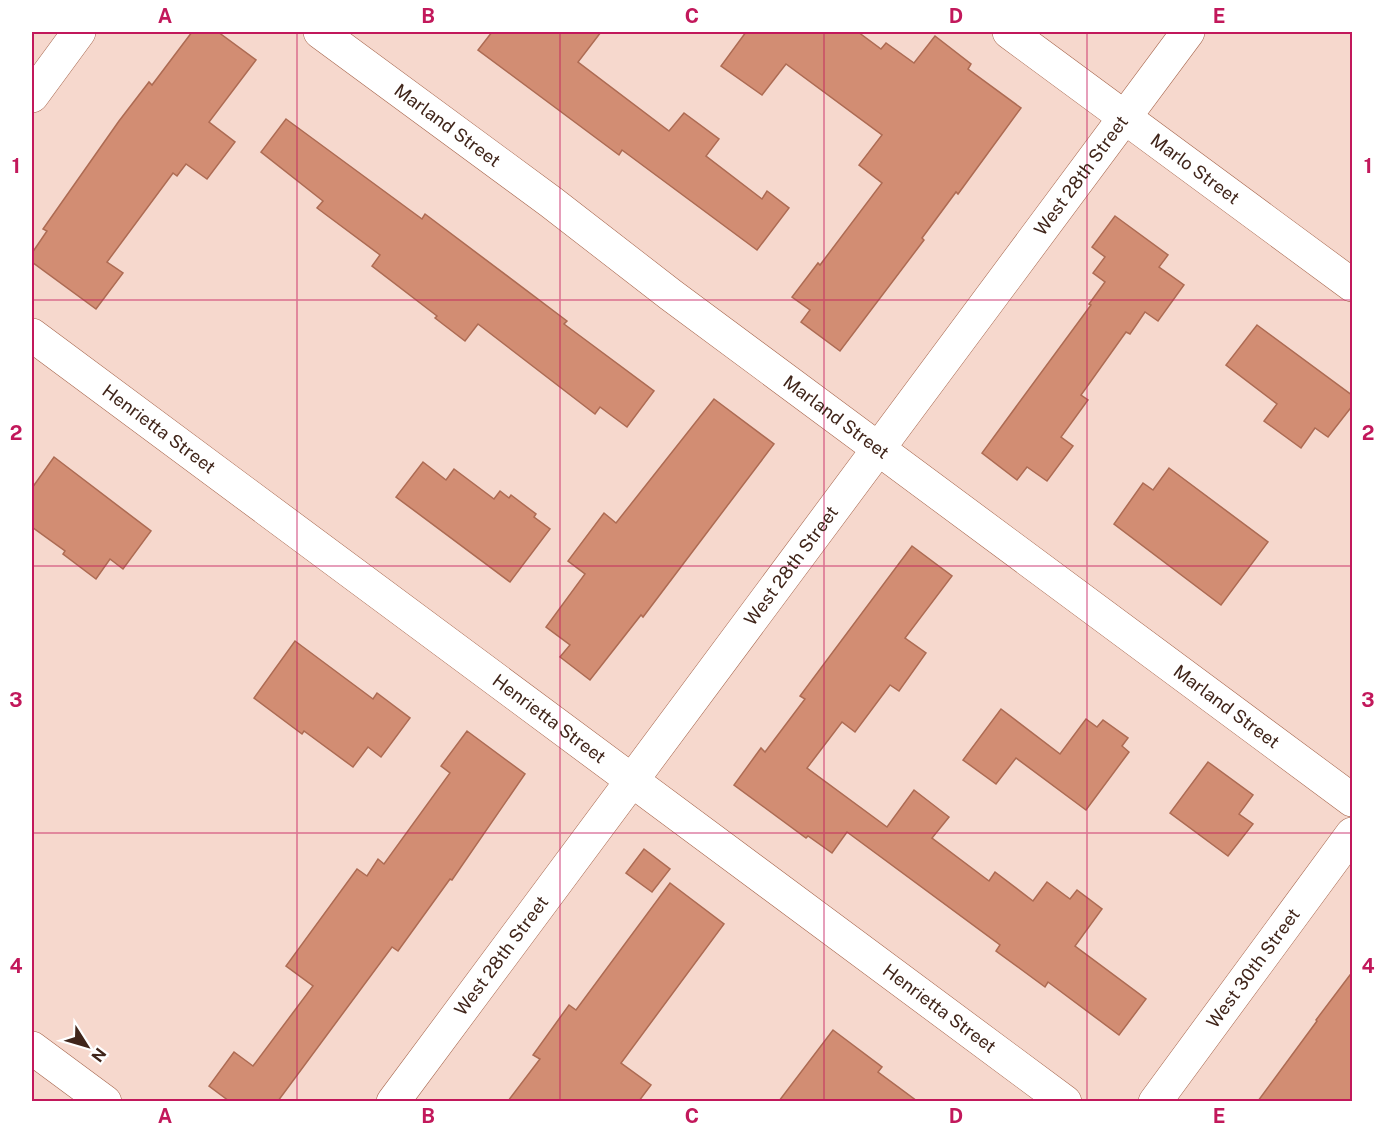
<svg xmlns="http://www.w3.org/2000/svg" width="1384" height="1133" font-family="'Public Sans',sans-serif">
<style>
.building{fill:#d28d73;stroke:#ad6b53;stroke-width:1.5}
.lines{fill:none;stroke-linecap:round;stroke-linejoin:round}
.street-casing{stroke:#a6654c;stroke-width:34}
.secondary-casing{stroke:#a6654c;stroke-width:34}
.street{stroke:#fff;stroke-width:33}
.secondary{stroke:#fff;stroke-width:33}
.grid{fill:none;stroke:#c2185b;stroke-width:1.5;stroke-opacity:0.55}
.labels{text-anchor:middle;stroke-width:5;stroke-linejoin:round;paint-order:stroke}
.street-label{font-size:18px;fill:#40251a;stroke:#fff}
.neatline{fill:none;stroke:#c2185b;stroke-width:2}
.grid-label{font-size:20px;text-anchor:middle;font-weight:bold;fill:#c2185b}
</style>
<rect width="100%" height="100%" fill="#f6d8cd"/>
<g class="building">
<path d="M192,32H218L256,60L209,122L235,142L207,179L186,164L177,176L173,173L107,262L123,273L96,309L32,262V253L47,231L43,229L119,121L149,82L152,85Z"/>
<path d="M492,32H601L578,62L669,131L684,113L719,139L706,156L762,199L767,191L789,208L757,250L622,150L619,155L478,50Z"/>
<path d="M746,32H858L881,49L886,43L914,63L935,36L971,64L968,69L1021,108L958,194L956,192L922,238L924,240L840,351L801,322L810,310L792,297L818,263L820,265L882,183L859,165L882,135L786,64L762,95L721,66Z"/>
<path d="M286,119L422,219L425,214L567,321L564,324L654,391L627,427L600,407L595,414L478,324L465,341L435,318L437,316L372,266L380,255L317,208L323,201L261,152Z"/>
<path d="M1115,216L1168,255L1159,267L1184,285L1158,321L1145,312L1130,334L1126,332L1081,395L1088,400L1061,437L1073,446L1047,481L1027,467L1017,480L982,453L1091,305L1089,304L1105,282L1093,273L1105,257L1092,247Z"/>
<path d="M1257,325L1353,396V405L1328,437L1315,428L1301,448L1264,421L1277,404L1226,365Z"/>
<path d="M714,399L774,444L643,617L641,615L590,680L560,657L570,645L546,627L585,574L568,561L604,513L616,523Z"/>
<path d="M54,457L151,531L123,569L110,559L96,579L63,554L65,551L32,527V488Z"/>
<path d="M423,462L446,480L454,469L494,499L500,491L509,498L511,495L536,514L534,517L550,529L510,582L396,497Z"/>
<path d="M1169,468L1268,542L1221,605L1114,524L1143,483L1153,490Z"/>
<path d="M912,546L952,576L905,638L926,653L899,691L890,685L855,732L842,722L807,768L887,827L914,790L949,817L932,838L989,881L995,872L1033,901L1047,882L1070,899L1077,890L1102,909L1075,946L1146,999L1119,1035L1048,982L1045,987L996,951L1000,945L847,832L832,853L808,836L806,838L734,785L761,748L765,752L805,699L800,696Z"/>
<path d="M295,641L373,699L377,693L410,718L381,757L368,747L353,767L304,731L302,734L254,698Z"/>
<path d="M1001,709L1060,754L1086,719L1097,727L1103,720L1128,738L1122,746L1129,752L1086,810L1016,758L996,784L963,760Z"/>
<path d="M467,731L525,774L452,880L450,879L398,951L392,947L278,1101H229L209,1086L234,1052L253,1066L313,986L286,966L357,869L367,876L378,859L384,864L450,773L441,766Z"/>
<path d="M1208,762L1253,795L1239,814L1253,824L1228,856L1170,813Z"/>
<path d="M644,849L670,869L652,892L626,873Z"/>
<path d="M670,883L724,924L621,1063L651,1085L639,1101H508L540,1059L533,1055L569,1005L576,1010Z"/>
<path d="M1353,971V1101H1258L1317,1021L1316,1020Z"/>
<path d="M833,1030L882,1067L878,1072L917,1101H779Z"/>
</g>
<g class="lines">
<defs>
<g id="street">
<path id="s1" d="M320,32L551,202L671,295L1352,800"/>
<path id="s2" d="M1009,32L1352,285"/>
<path d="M32,96L79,32"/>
<path id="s3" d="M32,335L1065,1102"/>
<path d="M32,1048L105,1102"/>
<path id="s4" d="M393,1102L1188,32"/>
</g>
<g id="secondary">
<path id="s5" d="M1155,1102L1352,834"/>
</g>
</defs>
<use href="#street" class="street-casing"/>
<use href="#secondary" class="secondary-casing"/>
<use href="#street" class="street"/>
<use href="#secondary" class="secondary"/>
</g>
<path class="grid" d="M297,32V1102M560,32V1102M824,32V1102M1087,32V1102M32,300H1352M32,566H1352M32,833H1352"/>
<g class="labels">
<g class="street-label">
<text dy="6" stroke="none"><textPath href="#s1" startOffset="158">Marland Street</textPath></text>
<text dy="6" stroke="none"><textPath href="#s2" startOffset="231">Marlo Street</textPath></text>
<text dy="6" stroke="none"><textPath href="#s4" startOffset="1154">West 28th Street</textPath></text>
<text dy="6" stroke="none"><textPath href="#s1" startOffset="644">Marland Street</textPath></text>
<text dy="6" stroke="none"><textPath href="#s3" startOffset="158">Henrietta Street</textPath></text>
<text dy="6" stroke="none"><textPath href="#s4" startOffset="668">West 28th Street</textPath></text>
<text dy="6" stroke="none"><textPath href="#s1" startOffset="1130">Marland Street</textPath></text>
<text dy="6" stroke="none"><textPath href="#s3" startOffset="644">Henrietta Street</textPath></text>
<text dy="6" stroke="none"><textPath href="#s4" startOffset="182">West 28th Street</textPath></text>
<text dy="6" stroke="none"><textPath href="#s5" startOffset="166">West 30th Street</textPath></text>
<text dy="6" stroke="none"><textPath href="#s3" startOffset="1130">Henrietta Street</textPath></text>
</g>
</g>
<rect width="1384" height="1133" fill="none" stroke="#ffffff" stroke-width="66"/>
<g transform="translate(87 1046) rotate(127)" stroke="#ffffff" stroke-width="4.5" paint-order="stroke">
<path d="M0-4.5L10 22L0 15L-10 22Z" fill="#40251a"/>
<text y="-9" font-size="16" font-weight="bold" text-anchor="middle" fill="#40251a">N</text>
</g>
<rect x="33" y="33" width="1318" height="1067" class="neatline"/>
<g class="grid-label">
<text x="165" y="23">A</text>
<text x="428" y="23">B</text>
<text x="692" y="23">C</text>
<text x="956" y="23">D</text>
<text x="1219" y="23">E</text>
<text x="16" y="173">1</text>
<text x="1368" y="173">1</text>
<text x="16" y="440">2</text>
<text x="1368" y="440">2</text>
<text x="16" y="707">3</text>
<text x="1368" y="707">3</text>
<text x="16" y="973">4</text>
<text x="1368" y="973">4</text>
<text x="165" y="1123">A</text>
<text x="428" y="1123">B</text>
<text x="692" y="1123">C</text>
<text x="956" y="1123">D</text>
<text x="1219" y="1123">E</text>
</g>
</svg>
